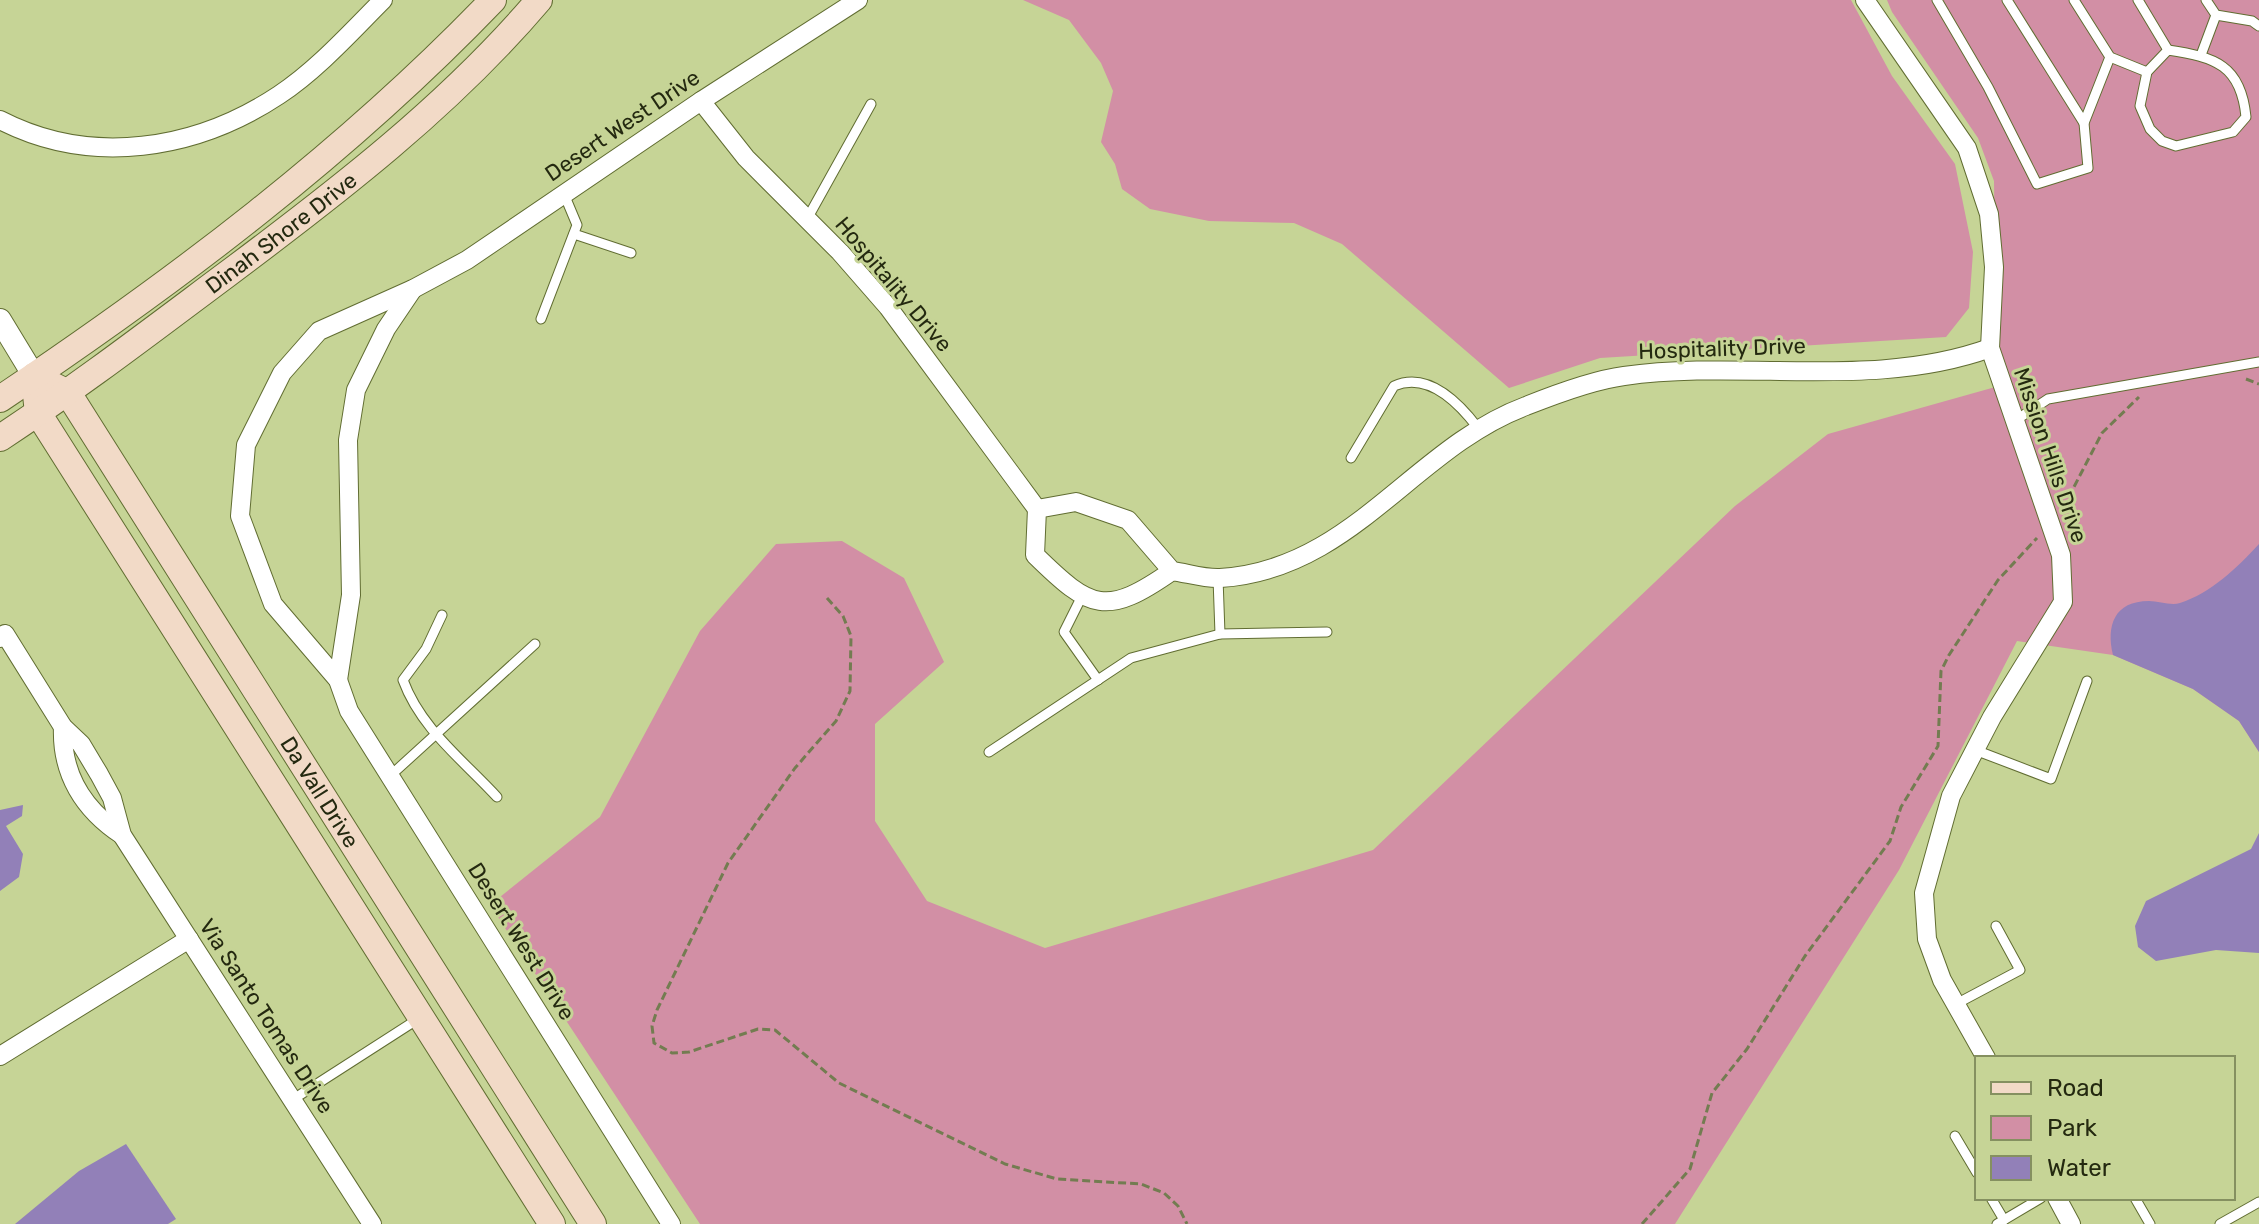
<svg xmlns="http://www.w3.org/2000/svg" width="2259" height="1224" font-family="Rubik,sans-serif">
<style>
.green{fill:#d28fa5}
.water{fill:#9280b8}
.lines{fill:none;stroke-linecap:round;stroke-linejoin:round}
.service-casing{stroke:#616d32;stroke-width:11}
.minor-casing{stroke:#616d32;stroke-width:20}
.tertiary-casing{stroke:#616d32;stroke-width:24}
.secondary-casing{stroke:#616d32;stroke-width:28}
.path{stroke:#737c51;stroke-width:3;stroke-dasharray:8 4;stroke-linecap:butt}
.service{stroke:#fff;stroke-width:9}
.minor{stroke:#fff;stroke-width:18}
.tertiary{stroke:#fff;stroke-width:22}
.secondary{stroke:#f2dac7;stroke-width:26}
.labels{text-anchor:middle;stroke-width:6;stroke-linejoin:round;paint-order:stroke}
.street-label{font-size:22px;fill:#242910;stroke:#c6d496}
</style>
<rect width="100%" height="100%" fill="#c6d496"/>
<g class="green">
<path d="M1023,0H1851L1892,76L1955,164L1973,252L1969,308L1946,337L1600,358L1509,388L1342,244L1294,223L1209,221L1150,209L1122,189L1115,164L1101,142L1113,91L1101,63L1069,20Z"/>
<path d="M1887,0H2259V752L2239,721L2193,689L2113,655L2017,641L1899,870L1675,1224H700L490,905L600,817L700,631L776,544L842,541L904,578L944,662L875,724V821L927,901L1045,948L1373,850L1735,506L1828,434L2006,384L1996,344L1994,181L1978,138L1892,12Z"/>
</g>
<g class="water">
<path d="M2259,544V752L2239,721L2193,689L2113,655C2106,626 2114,601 2149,601C2159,601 2171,606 2180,603C2211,593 2237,568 2259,544Z"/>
<path d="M23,805L22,816L6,826L23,854L19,877L0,891V810Z"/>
<path d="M2259,833V953L2216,950L2156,961L2138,947L2135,926L2146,901L2251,849Z"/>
<path d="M126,1144L176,1219L168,1224H15L79,1171Z"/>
</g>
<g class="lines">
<defs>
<g id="service">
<path d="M1937,0L1988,87L2037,184L2088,168L2084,123L2110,57"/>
<path d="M2007,0L2084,123"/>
<path d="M2074,0L2110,57L2147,72"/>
<path d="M2138,0L2168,50"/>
<path d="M2206,0L2216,15L2252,21L2259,26"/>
<path d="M2168,50C2215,57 2241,65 2246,117L2233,132L2176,146L2162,141L2150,129L2140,106L2147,72Z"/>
<path d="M2201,55L2216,15"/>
<path d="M807,219L871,104"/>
<path d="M574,234L631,253"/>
<path d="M541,319L577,225L564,194"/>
<path d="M2013,422L2048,399L2259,362"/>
<path d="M1351,458L1394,386C1428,371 1459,403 1478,428"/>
<path d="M1218,578L1220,634"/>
<path d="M1083,594L1064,632L1098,680"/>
<path d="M442,615L426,649L403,680C421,729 463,760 497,797"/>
<path d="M1975,750L2051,779L2087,681"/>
<path d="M989,752L1131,658L1220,634L1327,632"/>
<path d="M390,776L535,644"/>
<path d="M1956,1004L2020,970L1996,926"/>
<path d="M292,1100L418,1019"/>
<path d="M1955,1136L1977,1173"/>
<path d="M1991,1198L2004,1220"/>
<path d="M2135,1198L2150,1224"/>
<path d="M1997,1224L2041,1198"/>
<path d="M2220,1224L2259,1202"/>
</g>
<g id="minor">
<path d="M1865,0L1967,148L1989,214L1994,267L1990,348L2061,555L2063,602L1992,717L1951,796L1924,893L1927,939L1942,980L1986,1058"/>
<path d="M701,101L746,158L840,252L888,307L1037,509"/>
<path d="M0,120C91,167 196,150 279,95C317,70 351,32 383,0"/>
<path d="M1172,571C1106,617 1091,610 1035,555L1037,509L1076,502L1128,520L1172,571C1187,573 1205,579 1220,578C1352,570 1413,448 1526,406C1556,394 1593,380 1624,376C1745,359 1874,390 1990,348"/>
<path d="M0,638L5,634L63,727L81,744L99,774L112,798L122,835L372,1224"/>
<path d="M338,680L351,595L348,440L356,390L386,329L413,289"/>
<path d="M63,727C61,774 84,810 122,835"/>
<path d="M0,1056L189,939"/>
<path d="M2057,1198L2071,1224"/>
<path d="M671,1224L349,711L338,680L273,604L240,516L246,445L282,373L319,331L413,289L467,260L701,101L858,0"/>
</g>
<path id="tertiary" d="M0,320L34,376"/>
<g id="secondary">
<path id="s1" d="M34,376L68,393L593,1224"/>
<path d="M34,376L38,413L552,1224"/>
<path d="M0,399C176,281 346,153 493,0"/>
<path id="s2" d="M0,438C78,387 151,331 226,275C337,192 449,106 539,0"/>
</g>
</defs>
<use href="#service" class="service-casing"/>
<use href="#minor" class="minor-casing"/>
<use href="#tertiary" class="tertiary-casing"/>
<use href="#secondary" class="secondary-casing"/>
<g class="path">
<path d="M2246,379L2259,384"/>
<path d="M2063,508L2102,433L2139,397"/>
<path d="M827,598L843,616L851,636L850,691L836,721L795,768L728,863L657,1010L652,1026L654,1043L672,1053L689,1052L758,1029L775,1030L839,1083L1005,1164L1057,1179L1141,1184L1164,1193L1178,1206L1187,1224"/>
<path d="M1642,1224L1690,1169L1712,1093L1747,1049L1805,956L1890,841L1901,807L1938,746L1941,671L1949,655L1998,580L2037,538"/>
</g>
<use href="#service" class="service"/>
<use href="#minor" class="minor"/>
<use href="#tertiary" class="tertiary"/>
<use href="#secondary" class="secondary"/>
</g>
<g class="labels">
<g class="street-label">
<text transform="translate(622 125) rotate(-34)" y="8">Desert West Drive</text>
<text dy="8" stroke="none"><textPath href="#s2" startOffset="348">Dinah Shore Drive</textPath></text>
<text transform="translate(894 284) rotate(50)" y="8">Hospitality Drive</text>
<text transform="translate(1722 348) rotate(-2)" y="8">Hospitality Drive</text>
<text transform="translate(2051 455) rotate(71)" y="8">Mission Hills Drive</text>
<text dy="8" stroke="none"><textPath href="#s1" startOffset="510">Da Vall Drive</textPath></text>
<text transform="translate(522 941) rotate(58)" y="8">Desert West Drive</text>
<text transform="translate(267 1016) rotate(57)" y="8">Via Santo Tomas Drive</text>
</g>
</g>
<rect x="1975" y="1056" width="260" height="144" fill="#c6d496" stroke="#859060" stroke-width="2"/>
<rect x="1991" y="1082" width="40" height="12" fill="#f2dac7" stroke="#859060" stroke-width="2"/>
<text x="2047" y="1096" font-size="24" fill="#242910">Road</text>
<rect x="1991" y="1116" width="40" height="24" fill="#d28fa5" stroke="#859060" stroke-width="2"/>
<text x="2047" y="1136" font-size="24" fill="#242910">Park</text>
<rect x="1991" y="1156" width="40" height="24" fill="#9280b8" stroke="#859060" stroke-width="2"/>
<text x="2047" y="1176" font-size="24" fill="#242910">Water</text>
</svg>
